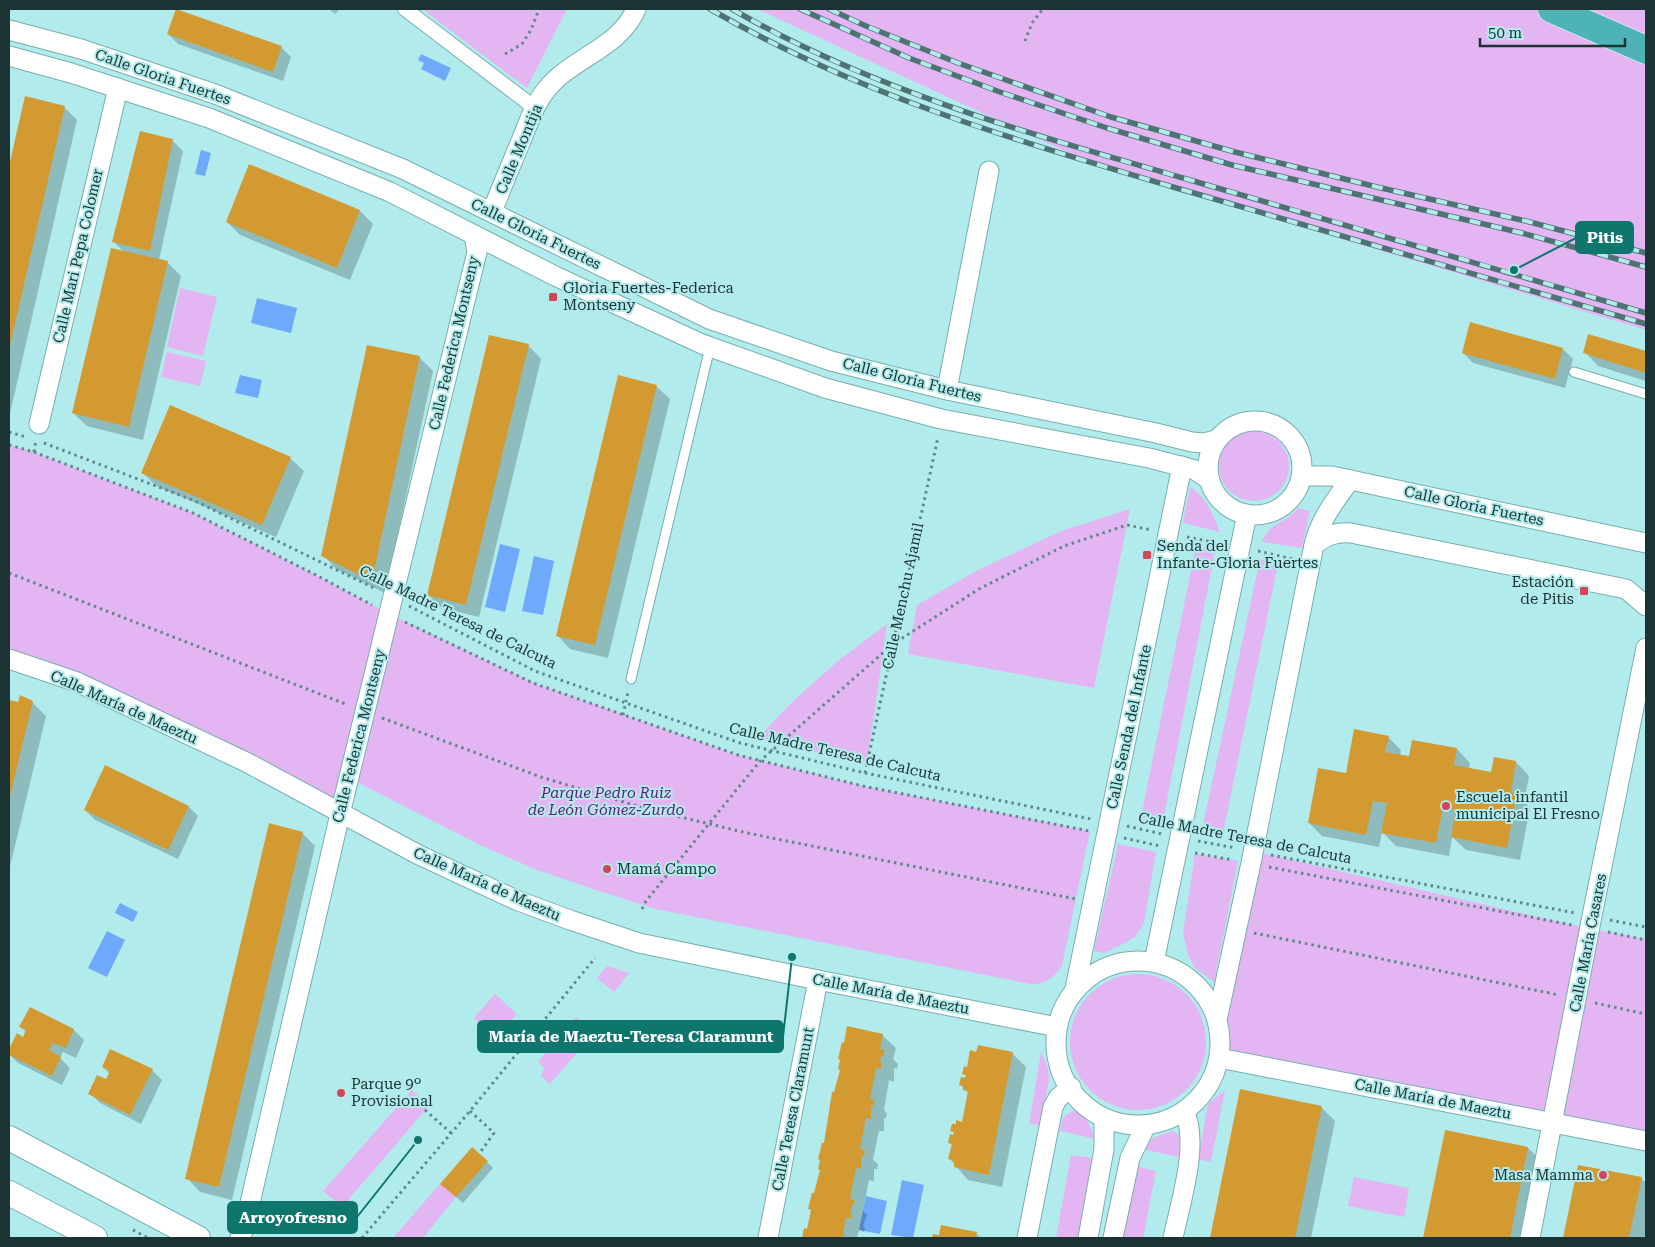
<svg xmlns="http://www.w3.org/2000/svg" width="1655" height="1247" font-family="'Roboto Serif',serif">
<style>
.green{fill:#e3b5f3}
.water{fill:#6fa9fb}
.shadow{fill:#0003}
.building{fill:#d49a32}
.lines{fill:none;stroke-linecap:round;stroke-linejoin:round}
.service-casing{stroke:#77afb0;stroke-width:11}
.pedestrian-casing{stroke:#77afb0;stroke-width:16}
.minor-casing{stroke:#77afb0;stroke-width:21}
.tertiary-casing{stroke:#77afb0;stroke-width:26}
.motorway-casing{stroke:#fff;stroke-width:29}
.path{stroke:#618888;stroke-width:3;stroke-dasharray:2.5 4;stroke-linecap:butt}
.service{stroke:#fff;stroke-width:9}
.pedestrian{stroke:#fff;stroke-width:14}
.minor{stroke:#fff;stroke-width:19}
.tertiary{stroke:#fff;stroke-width:24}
.motorway{stroke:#4db3b6;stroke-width:28}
.rail-casing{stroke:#4f7272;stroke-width:5.5}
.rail{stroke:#b2ebec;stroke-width:4;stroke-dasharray:11;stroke-linecap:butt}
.poi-dot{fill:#d44356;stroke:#b2ebec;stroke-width:2}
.labels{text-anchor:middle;stroke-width:4;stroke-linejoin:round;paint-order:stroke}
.street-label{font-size:15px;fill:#1c3333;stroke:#b2ebec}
.poi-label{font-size:15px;fill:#1c3333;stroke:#b2ebec;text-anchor:start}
.park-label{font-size:15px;font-style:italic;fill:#631a79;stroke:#b2ebec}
.leader{fill:none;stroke:#0f766e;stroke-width:2}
.callout-dot{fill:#0f766e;stroke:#b2ebec;stroke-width:2}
.callout{fill:#0f766e;stroke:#0f766e;stroke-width:2}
.callout-label{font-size:16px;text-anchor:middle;font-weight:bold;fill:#fff}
</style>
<rect width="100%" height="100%" fill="#b2ebec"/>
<g class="green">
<path d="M422,9H567L527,88Z"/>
<path d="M757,9H1646V330L1095,165Z"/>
<path d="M180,288L217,297L203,356L167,347Z"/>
<path d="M167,352L206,361L200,386L161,377Z"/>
<circle cx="1254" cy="466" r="35"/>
<path d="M9,445L34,452L193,513L318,576L389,614L534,683L738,755L863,786L1090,831L1062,965C1055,978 1044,985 1030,984L656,909L599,891L537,870L480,845L349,778L340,814L9,658Z"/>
<path d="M1190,487C1206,496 1213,515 1220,532L1183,523Z"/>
<path d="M1298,508L1310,511L1302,548L1262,542C1270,520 1287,524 1298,508Z"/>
<path d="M1130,509L1094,688L908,654L917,605L976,571L1061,531Z"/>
<path d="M1196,546L1215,551L1163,821L1141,817Z"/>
<path d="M1260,559L1278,564L1223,833L1202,830Z"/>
<path d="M887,624L867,763L757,739L793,701L838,661Z"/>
<path d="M1118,844L1156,852L1144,922L1135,937L1119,946L1104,953L1094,951Z"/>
<path d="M1253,851L1590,929L1646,939V1141L1219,1058L1221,1039L1217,1020Z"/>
<path d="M1195,854L1238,861L1214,982L1196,969L1188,955L1183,933Z"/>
<path d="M607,966L629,973L614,992L597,978Z"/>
<circle cx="1138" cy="1042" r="68"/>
<path d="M495,994L517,1014L496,1037L474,1018Z"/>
<path d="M576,1017L588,1027L595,1020L601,1025L550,1084L541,1076L544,1068L538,1062Z"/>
<path d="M1041,1052L1048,1068L1049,1080L1040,1125L1029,1124Z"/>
<path d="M412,1090L429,1106L342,1207L323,1191Z"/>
<path d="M1225,1090L1211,1162L1198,1159L1208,1104Z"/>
<path d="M1078,1110L1087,1120L1096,1139L1060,1131C1063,1118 1063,1113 1078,1110Z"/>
<path d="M1172,1131L1179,1135V1157L1142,1149L1155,1137Z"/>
<path d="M1071,1155L1093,1158L1078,1238H1056Z"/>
<path d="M1136,1166L1156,1171L1143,1238H1123Z"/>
<path d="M1354,1177L1409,1188L1404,1217L1348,1206Z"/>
<path d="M440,1184L456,1197L423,1238H393Z"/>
</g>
<g class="water">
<path d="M421,54L451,68L445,81L421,69L424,63L418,60Z"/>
<path d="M201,150L211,153L205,176L195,174Z"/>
<path d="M257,298L297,308L291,333L251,323Z"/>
<path d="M240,375L262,380L258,398L235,393Z"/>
<path d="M500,544L520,549L505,612L485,607Z"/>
<path d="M534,556L554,561L543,615L522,611Z"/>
<path d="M120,903L138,912L133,922L115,913Z"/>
<path d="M107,931L125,940L107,977L88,968Z"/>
<path d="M902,1180L924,1185L913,1238L891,1235Z"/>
<path d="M866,1196L887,1201L880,1234L859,1230Z"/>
</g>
<g class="shadow">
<path d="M329,9H340L335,14Z"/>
<path d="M168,34L281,47L291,57L283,81L178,44Z"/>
<path d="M26,98L64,107L77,120L9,418V171Z"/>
<path d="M173,141L183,151L159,260L167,262L181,276L143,440L87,426L73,413L124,252L113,241Z"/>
<path d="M250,166L360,211L373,224L350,280L240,235L227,222Z"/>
<path d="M1471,324L1563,349L1573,359L1565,388L1473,363L1463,353Z"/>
<path d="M1589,336L1646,353V381L1598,366L1585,352Z"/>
<path d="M528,345L541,359L479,617L442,608L428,595Z"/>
<path d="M368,346L420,358L433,371L385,593L336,569L323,555Z"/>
<path d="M656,386L670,399L608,658L570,649L557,635Z"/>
<path d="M290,458L304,471L276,537L156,486L143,473Z"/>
<path d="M9,701L18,703L32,702L46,716L9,871Z"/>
<path d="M1388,737L1401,750L1400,756L1410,758L1413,741L1457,749L1470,763L1469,769L1492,774L1516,762L1529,776L1524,802L1530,808L1520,860L1466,850L1452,837L1449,856L1396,846L1382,832L1379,847L1322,836L1309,823L1347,774Z"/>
<path d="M189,807L198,816L178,859L95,820L85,810Z"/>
<path d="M302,833L315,846L232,1200L200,1192L187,1178Z"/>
<path d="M30,1009L74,1030L84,1040L76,1058L63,1052L60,1058L70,1068L62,1085L18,1063L9,1054L18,1035L24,1039L26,1032L21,1027Z"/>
<path d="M882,1035L896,1048L893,1059L898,1064L897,1069L894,1068V1082L889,1080L884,1110L887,1114L886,1118H884V1131H879L873,1160L878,1164L877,1169H874V1181L869,1180L863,1210L867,1215L863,1226L865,1228L864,1232L859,1230L857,1238H803L805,1230H808L812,1211L810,1209L821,1170L835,1094Z"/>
<path d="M1012,1053L1026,1067L1002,1187L968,1180L950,1159L953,1146L949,1142L954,1137L955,1134L952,1131L957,1126L963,1123L969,1094L961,1085L966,1079V1076L963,1073L968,1068Z"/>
<path d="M103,1067L152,1070L162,1080L141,1124L100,1103L90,1093L107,1081L110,1074Z"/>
<path d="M1241,1091L1321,1107L1335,1121L1311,1238H1211Z"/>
<path d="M1446,1131L1528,1148L1541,1161L1526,1238H1425Z"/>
<path d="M487,1162L493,1168L463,1203L448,1190Z"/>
<path d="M1579,1167L1641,1178L1646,1183L1645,1238H1564Z"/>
<path d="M976,1233L981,1238H934V1235L940,1237Z"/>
</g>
<g class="building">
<path d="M176,9L282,46L273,72L167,34Z"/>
<path d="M25,96L65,106L10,345L9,166Z"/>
<path d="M140,131L173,139L150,251L112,242Z"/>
<path d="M249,164L360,210L337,268L226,222Z"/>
<path d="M111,248L168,261L129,427L72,413Z"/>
<path d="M1470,322L1563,348L1555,379L1462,353Z"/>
<path d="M1588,334L1646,351V373L1583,353Z"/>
<path d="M489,335L529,344L466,605L427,595Z"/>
<path d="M367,345L420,356L372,581L321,556Z"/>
<path d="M618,375L657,385L595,645L556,636Z"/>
<path d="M170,405L291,457L262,525L141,473Z"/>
<path d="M20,695L33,701L9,800V700L18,702Z"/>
<path d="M1354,729L1389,736L1385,752L1409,756L1412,740L1457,748L1454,765L1491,772L1494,757L1516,761L1511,792L1517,793L1507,848L1451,837L1456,810L1443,807L1436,843L1381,833L1387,803L1373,801L1366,835L1308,823L1318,768L1346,773Z"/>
<path d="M105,765L189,806L168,850L84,810Z"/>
<path d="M269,823L303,832L219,1187L185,1179Z"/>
<path d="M30,1007L74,1029L66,1048L53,1043L49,1050L61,1057L52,1076L9,1055V1049L17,1033L23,1037L26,1030L19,1027Z"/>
<path d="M847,1026L883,1034L880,1049L885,1050L883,1056H881L880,1062L882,1063L881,1069L876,1068L870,1099L875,1100L873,1106L871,1105V1119L866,1118L860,1149L865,1150L864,1156H861V1169L856,1168L850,1199L855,1200L850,1212L852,1213L851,1219L846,1218L843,1233H844V1237L842,1236L841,1238H802L804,1228L807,1229L811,1210L808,1209L812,1193H814L820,1170L818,1169L820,1160L818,1159L822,1143H824L832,1092H834L840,1070L838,1069L840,1060L838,1059L842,1042L844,1043Z"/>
<path d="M978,1045L1013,1052L989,1175L954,1167V1161L948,1159L952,1144L948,1143L950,1134L953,1135L954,1132L950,1131L952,1124H956V1120L962,1122L968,1091L963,1090V1086L959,1085L961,1077L965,1078L966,1075L962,1074L964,1066L967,1067L970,1050L976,1052Z"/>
<path d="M110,1049L153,1069L130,1115L88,1094L97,1075L106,1079L110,1071L102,1067Z"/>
<path d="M1240,1089L1322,1106L1295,1238H1210Z"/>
<path d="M1445,1130L1528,1147L1510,1238H1423Z"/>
<path d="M472,1147L488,1161L456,1197L440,1184Z"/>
<path d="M1578,1165L1642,1177L1629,1238H1563Z"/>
<path d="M941,1225L977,1232L975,1238H932L933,1234L939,1235Z"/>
</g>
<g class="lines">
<defs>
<g id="service">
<path d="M1574,372L1646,394"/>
<path d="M631,679L710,347"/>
</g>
<path id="pedestrian" d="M405,9L535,108"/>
<g id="minor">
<path d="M9,30L81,49L215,94L403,169L709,319L831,361L947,390L1156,433L1192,442L1204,443L1216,440"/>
<path d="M9,56L71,73L209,118L390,192L555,276L702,344L825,388L941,419L1149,458L1195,470L1210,480"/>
<path d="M492,212C501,188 511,165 521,141C528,124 534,105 546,90C571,58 620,48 636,9"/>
<path d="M947,390L989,171"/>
<circle cx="1255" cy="468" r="47"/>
<path d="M39,424L118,88"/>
<path d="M1301,476H1332L1646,543"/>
<path d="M1314,545C1320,519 1335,501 1350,480"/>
<path d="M9,659L77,682L246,762L419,855L516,900L570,920L639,943L818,980L1057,1027"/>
<circle cx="1138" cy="1043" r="82"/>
<path d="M1154,962L1247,514"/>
<path d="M1075,989L1182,466"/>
<path d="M1217,1020L1251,863L1314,545C1327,535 1335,532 1351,533L1626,589L1646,606"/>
<path d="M1219,1058L1646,1141"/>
<path d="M240,1238L244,1229L340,814L477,252L474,235"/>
<path d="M768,1238L818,980"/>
<path d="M1027,1238L1053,1107L1058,1098L1071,1087"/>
<path d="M1088,1238L1104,1149V1118"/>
<path d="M1113,1238L1130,1158L1146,1125"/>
<path d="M1173,1238C1180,1204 1200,1143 1184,1111"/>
<path d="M1530,1238L1592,916L1646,648"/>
</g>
<g id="tertiary">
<path d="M9,1138L198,1238"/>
<path d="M9,1193L95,1238"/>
</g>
<path id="motorway" d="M1552,9L1646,50"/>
</defs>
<use href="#service" class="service-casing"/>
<use href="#pedestrian" class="pedestrian-casing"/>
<use href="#minor" class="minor-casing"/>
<use href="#tertiary" class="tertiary-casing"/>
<use href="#motorway" class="motorway-casing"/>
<g class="path">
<path d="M1025,41L1032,23L1043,9"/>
<path d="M505,54L522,44L531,30L539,9"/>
<path d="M9,432L26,437"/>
<path d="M44,443L195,501L376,589"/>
<path d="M9,445L34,452L193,513L318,576L372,605"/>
<path d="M34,452L36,440"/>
<path d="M1187,537L1222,544"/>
<path d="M1258,551L1293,559"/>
<path d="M9,573L348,705"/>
<path d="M409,606L535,671L740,743L865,773L1091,819"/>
<path d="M405,622L533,683L738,755L863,786L1089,831"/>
<path d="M623,715L628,692"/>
<path d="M382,718L541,777L647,809L747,833L1076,899"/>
<path d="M865,773L938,437"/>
<path d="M1127,826L1162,834"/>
<path d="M1124,838L1160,846"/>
<path d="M1198,841L1236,848"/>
<path d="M1195,853L1233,860"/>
<path d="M1271,855L1575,913"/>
<path d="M1269,867L1572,925"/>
<path d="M642,909L646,901L760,761L893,644L979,589L1064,546L1127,525L1151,530"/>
<path d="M1610,920L1646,927"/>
<path d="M1608,932L1646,940"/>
<path d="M1254,933L1559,995"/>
<path d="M1595,1003L1646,1014"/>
<path d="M425,1110L451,1133"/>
<path d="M470,1111L494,1133L479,1154"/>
<path d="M133,1230L148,1238"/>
<path d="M362,1238L470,1111L595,958"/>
</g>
<use href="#service" class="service"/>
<use href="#pedestrian" class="pedestrian"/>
<use href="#minor" class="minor"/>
<use href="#tertiary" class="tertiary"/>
<use href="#motorway" class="motorway"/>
<defs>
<g id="rail">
<path d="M710,9C856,94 1012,139 1173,187C1330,233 1488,278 1646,324"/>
<path d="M732,9C873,91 1034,135 1190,180C1342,224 1494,268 1646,313"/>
<path d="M800,9L909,58L1000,92L1107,128L1232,165L1522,233L1646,267"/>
<path d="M829,9L866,26L958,63L1111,117L1235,152L1377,187L1526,221L1646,253"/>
</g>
</defs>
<use href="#rail" class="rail-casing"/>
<use href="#rail" class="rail"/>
</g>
<g class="poi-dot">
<rect x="548" y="292" width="10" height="10" rx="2.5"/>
<rect x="1142" y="550" width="10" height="10" rx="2.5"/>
<rect x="1579" y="586" width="10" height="10" rx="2.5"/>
<circle cx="1446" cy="806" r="5"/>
<circle cx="607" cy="869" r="5"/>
<circle cx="341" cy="1093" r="5"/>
<circle cx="1603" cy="1175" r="5"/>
</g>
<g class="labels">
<g class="street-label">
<text transform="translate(163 77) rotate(19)" y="5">Calle Gloria Fuertes</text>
<text transform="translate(519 149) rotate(-67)" y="5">Calle Montija</text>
<text transform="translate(536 234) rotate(26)" y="5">Calle Gloria Fuertes</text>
<text transform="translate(78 256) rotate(-77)" y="5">Calle Mari Pepa Colomer</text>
<text transform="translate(454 343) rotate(-77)" y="5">Calle Federica Montseny</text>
<text transform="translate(912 380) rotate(14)" y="5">Calle Gloria Fuertes</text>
<text transform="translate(1474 506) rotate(12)" y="5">Calle Gloria Fuertes</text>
<text transform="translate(903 596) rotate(-78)" y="5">Calle Menchu Ajamil</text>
<text transform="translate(458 617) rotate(26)" y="5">Calle Madre Teresa de Calcuta</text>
<text transform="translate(124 707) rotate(24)" y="5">Calle María de Maeztu</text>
<text transform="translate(1129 727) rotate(-78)" y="5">Calle Senda del Infante</text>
<text transform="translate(359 736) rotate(-76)" y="5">Calle Federica Montseny</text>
<text transform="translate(835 752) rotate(13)" y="5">Calle Madre Teresa de Calcuta</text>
<text transform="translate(1245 838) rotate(11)" y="5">Calle Madre Teresa de Calcuta</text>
<text transform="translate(487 884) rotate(24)" y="5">Calle María de Maeztu</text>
<text transform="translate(1588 943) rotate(-79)" y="5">Calle María Casares</text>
<text transform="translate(891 994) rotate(11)" y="5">Calle María de Maeztu</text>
<text transform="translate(1433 1099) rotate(11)" y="5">Calle María de Maeztu</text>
<text transform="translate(793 1109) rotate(-79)" y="5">Calle Teresa Claramunt</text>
</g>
<g class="poi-label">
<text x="563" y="293">Gloria Fuertes-Federica<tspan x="563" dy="17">Montseny</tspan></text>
<text x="1157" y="551">Senda del<tspan x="1157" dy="17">Infante-Gloria Fuertes</tspan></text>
<text x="1574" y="587" text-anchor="end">Estación<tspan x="1574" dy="17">de Pitis</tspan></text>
<text x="1456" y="802">Escuela infantil<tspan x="1456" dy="17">municipal El Fresno</tspan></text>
<text x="617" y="874">Mamá Campo</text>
<text x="351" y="1089">Parque 9º<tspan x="351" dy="17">Provisional</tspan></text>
<text x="1593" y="1180" text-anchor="end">Masa Mamma</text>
</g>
<g class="park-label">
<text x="606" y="798">Parque Pedro Ruiz<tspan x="606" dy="17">de León Gómez-Zurdo</tspan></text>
</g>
</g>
<path class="leader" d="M1514 270L1576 238M792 957L783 1037M418 1140L357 1217"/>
<g class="callout-dot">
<circle cx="1514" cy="270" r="5"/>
<circle cx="792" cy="957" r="5"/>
<circle cx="418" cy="1140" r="5"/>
</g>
<g class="callout">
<rect x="1576" y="222" width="57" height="31" rx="5"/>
<rect x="478" y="1021" width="305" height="31" rx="5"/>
<rect x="228" y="1202" width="129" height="31" rx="5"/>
</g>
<g class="callout-label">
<text x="1605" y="243">Pitis</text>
<text x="631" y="1042">María de Maeztu-Teresa Claramunt</text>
<text x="293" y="1223">Arroyofresno</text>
</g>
<rect width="1655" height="1247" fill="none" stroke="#1c3333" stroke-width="20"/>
<path d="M1480 38v8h145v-8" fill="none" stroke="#1c3333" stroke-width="2.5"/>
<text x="1488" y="38" font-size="15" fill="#1c3333" stroke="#b2ebec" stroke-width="4" paint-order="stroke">50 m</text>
</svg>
